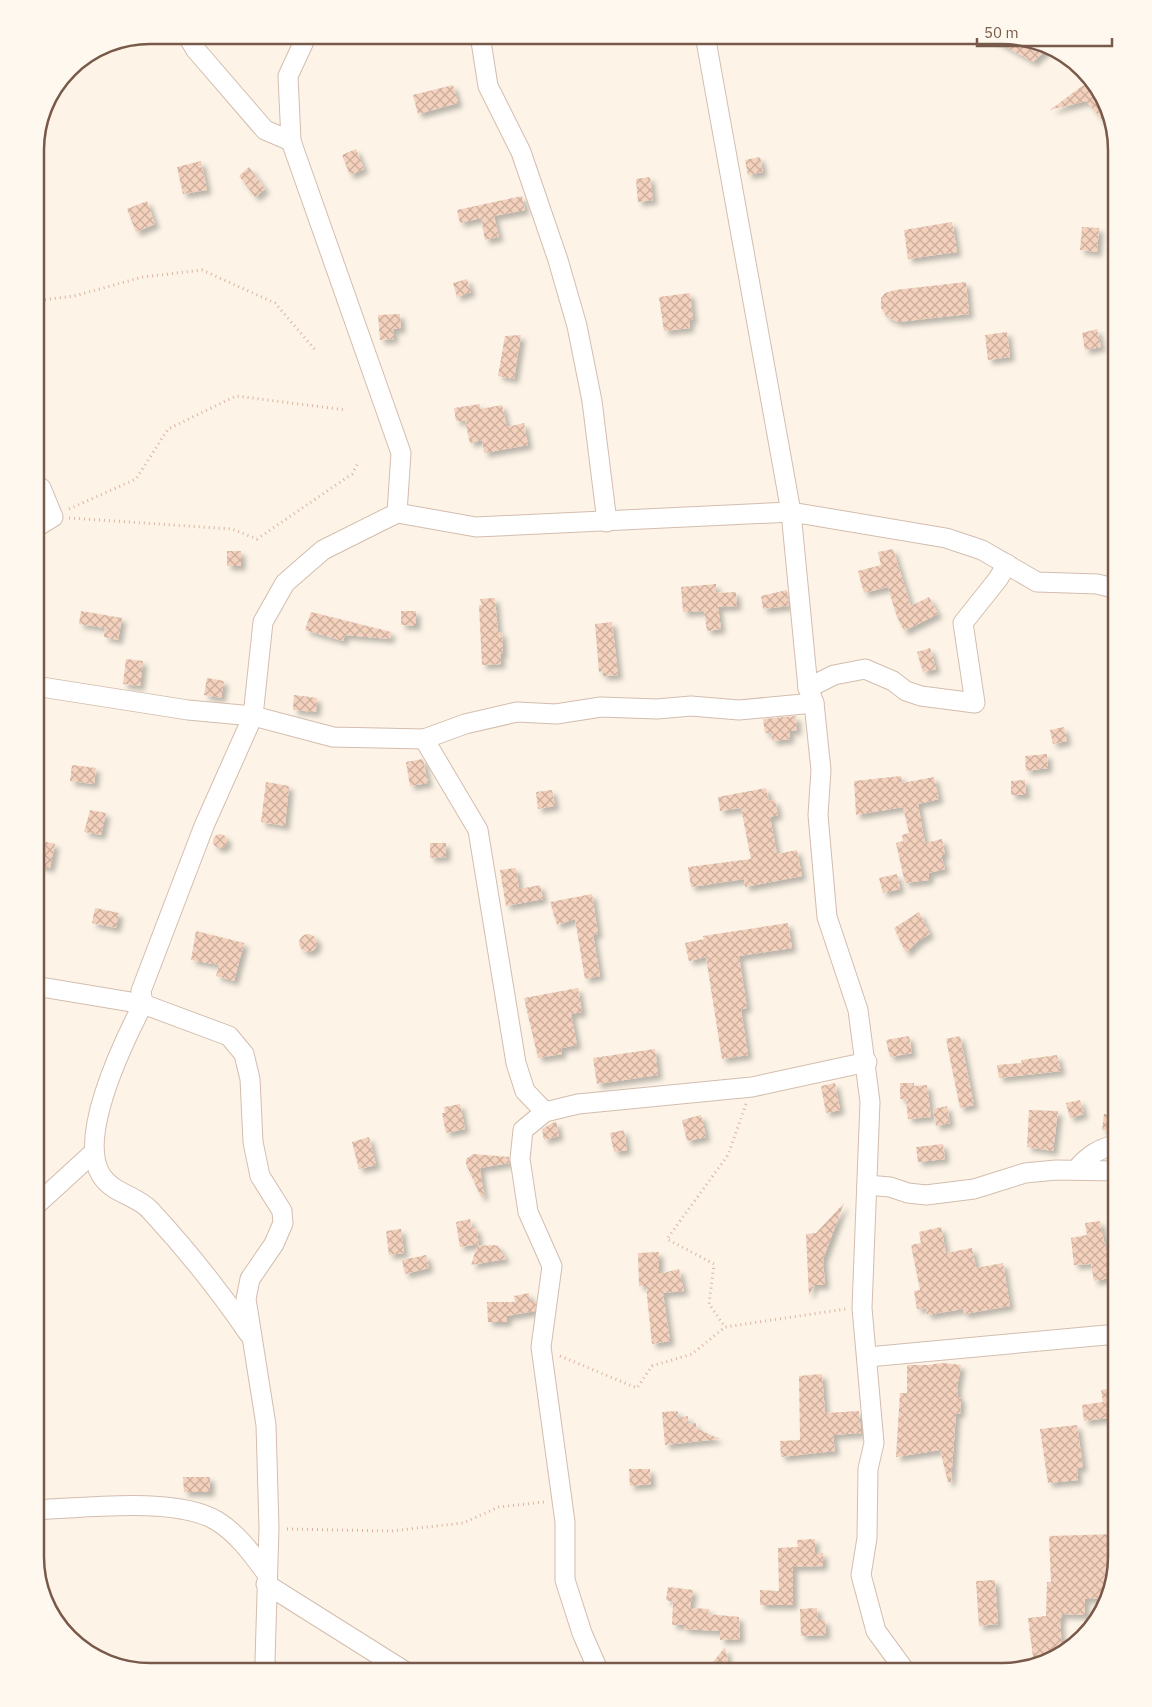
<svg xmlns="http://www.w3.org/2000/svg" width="1152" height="1707" font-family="'IBM Plex Sans',sans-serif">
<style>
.building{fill:url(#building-cross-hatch);filter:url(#shadow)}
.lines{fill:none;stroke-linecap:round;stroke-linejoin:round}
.minor-casing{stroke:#d3bdae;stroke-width:21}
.path{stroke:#dab4a0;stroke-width:3;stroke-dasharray:1 4;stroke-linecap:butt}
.minor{stroke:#fff;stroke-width:19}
.rim{fill:none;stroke:#795949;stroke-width:2.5}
</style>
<defs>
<pattern id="building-cross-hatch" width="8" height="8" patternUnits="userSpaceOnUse" patternTransform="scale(1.25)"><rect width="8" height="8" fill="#f4d1bd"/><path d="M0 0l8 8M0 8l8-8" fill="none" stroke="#caad9c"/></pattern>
<filter id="shadow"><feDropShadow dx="4.5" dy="4.5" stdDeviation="2.5" flood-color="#0004"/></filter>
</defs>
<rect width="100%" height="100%" fill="#fdf4e7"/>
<g class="building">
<path d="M985,35H1009L1049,47L1033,62Z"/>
<path d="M1093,84L1098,89L1105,123L1086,101L1050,110L1082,86Z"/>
<path d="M453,85L458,103L418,114L413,95Z"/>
<path d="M356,149L364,169L350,175L342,155Z"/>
<path d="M760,157L763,172L748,175L745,160Z"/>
<path d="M201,161L207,190L183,194L177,167Z"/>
<path d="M249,167L265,189L255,197L239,176Z"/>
<path d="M650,177L653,200L638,202L636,179Z"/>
<path d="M522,196L525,210L494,216L499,237L485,240L481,218L460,223L457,210Z"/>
<path d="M147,201L155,224L136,232L127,209Z"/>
<path d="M952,222L957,252L908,259L904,230Z"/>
<path d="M1082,227L1099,228L1097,252L1080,250Z"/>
<path d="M467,279L471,292L457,297L453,283Z"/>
<path d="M966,282L969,314L898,322L887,317L881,308V298L885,293L895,290Z"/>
<path d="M690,293L693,320H689L690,328L664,331L659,297Z"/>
<path d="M400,314L401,329H393L394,339L380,340L378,315Z"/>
<path d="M1097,329L1101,347L1085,350L1082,333Z"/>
<path d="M1007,332L1010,357L988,360L985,335Z"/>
<path d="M521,335L514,379L498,376L505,336Z"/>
<path d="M480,404V409L502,405L507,427L524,423L528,445L484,453L482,440L470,443L465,421H456L454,408Z"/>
<path d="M893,549L911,606L929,597L938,614L904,631L896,614L888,587L864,593L858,571L881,565L878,552Z"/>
<rect x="227" y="551" width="14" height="15"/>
<path d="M716,584V593L736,592L737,606L718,607L721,629L707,631L704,611L683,612L681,587Z"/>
<path d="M787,590L789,606L763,609L761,596Z"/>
<path d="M495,598L498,633L502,632L503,654H500L501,664L482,665L479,605H482L480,599Z"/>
<path d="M81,611L122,618L118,640L104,637L105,628L79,624Z"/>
<path d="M401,611H416V626L401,625Z"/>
<path d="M311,612L391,632L390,639L345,635L343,641L305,630Z"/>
<path d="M612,622L618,675L603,676V671L599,672L595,624Z"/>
<path d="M930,648L936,669L923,672L917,652Z"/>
<path d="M126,659L143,661L140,686L123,684Z"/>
<path d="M207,678L224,681L221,698L204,695Z"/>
<path d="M294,695L317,698L316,712L293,710Z"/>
<path d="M796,716L797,730L789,731L790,739L772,741L771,733H765L763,719Z"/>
<path d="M1064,727L1067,741L1053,744L1050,730Z"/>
<path d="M1047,754L1048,768L1026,771L1025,756Z"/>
<path d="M423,759L428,783L410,786L406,762Z"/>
<path d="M72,765L96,768L94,784L70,781Z"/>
<path d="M901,776L902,783L934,777L939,799L918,804L925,843L942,839L945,855H941L945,869L929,873V880L905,883L896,843L903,841L902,835L909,833L903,807L856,815L854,781Z"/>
<path d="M1025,780L1026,795H1011V781Z"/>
<path d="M266,782L289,786L285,826L261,822Z"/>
<path d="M766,788L769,801L775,800L778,815L770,817L777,854L797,850L802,876L745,887L744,879L691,887L688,867L751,859L741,808L720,811L718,797Z"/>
<path d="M552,790L555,806L538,809L536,792Z"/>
<path d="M90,810L106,813L101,835L84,832Z"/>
<circle cx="220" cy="841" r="7"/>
<path d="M42,841L55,844L50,868L36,865Z"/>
<path d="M430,843H446V857L430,858Z"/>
<path d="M516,868L519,889L540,885L543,899L506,906L500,870Z"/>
<path d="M897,874L900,889L883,893L879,878Z"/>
<path d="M592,894L598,934L593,935L600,976L585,979L575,919L557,925L550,902Z"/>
<path d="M95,908L119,913L116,928L92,923Z"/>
<path d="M919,912L930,934L919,940L906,953L894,928Z"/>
<path d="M788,923L792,948L739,956L747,1008L741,1009L748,1055L722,1059L706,957L689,961L685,943L704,939L703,936Z"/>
<path d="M196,931L244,943L234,981L216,976L219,965L191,960Z"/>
<circle cx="308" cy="943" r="9"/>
<path d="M578,988L582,1012L571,1014L577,1045L561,1048L562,1054L538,1058L524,998Z"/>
<path d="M909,1036L912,1053L890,1057L886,1040Z"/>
<path d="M960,1036L974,1105L960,1108L946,1039Z"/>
<path d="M655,1049L658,1075L597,1084L593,1058Z"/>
<path d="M1057,1055L1061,1071L999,1078L997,1065L1022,1063L1021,1060Z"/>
<path d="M835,1083L840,1110L826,1113L821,1086Z"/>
<path d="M900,1083H914V1086L927,1085L931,1117L908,1119L906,1099H900Z"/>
<path d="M1080,1100L1084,1114L1070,1118L1066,1103Z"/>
<path d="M460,1104L465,1129L446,1133L442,1113H445L444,1107Z"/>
<path d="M947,1106L950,1123L936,1126L933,1109Z"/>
<path d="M1029,1110L1058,1111L1053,1151L1027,1147Z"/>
<path d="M1104,1114L1117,1116L1115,1132L1102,1130Z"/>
<path d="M701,1115L706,1137L687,1141L682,1120Z"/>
<path d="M556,1121L559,1136L544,1140L542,1129Z"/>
<path d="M624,1130L627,1150L614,1152L610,1133Z"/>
<path d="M369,1137L376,1165L359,1169L352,1142Z"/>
<path d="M943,1144L945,1159L918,1162L916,1147Z"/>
<path d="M473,1154L509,1157V1163L480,1168L484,1196L481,1197L466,1164V1159Z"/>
<path d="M844,1203L823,1259L825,1285H814L809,1296L806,1234L816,1233Z"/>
<path d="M470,1219L472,1228H476L479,1244L460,1247L456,1222Z"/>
<path d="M1100,1221L1106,1251L1117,1249V1268H1112L1114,1277L1094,1281L1091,1264L1074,1265L1071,1238L1087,1235L1085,1223Z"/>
<path d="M941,1227L946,1253L972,1248L976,1268L1003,1263L1010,1306L964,1314L963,1309L927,1315L926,1308L917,1309L914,1291L920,1290L911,1245L921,1243L919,1232Z"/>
<path d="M401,1229L404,1253L389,1255L386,1231Z"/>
<path d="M494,1245L498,1246L506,1259L471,1265L477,1246Z"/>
<path d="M659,1252V1274L679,1269L684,1291L663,1293L670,1341L652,1344L646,1286H639L638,1253Z"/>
<path d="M426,1255L429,1268L405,1274L402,1260Z"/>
<path d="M529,1293L530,1301H536L535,1311L507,1316V1322H488L487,1302H515L514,1296Z"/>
<path d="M943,1363L961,1365L957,1388L958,1397L961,1398L960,1414L956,1413L951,1482H948L940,1450L896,1457L900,1393H907V1365H928Z"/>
<path d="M822,1374L825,1413L859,1411L861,1433L833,1435L835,1451L781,1457L780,1441L800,1440L799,1376Z"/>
<path d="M1117,1388V1417L1084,1421L1082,1405L1103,1402L1101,1390Z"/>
<path d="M678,1411V1418L688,1416V1424L696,1423V1428L719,1439L665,1445L662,1412Z"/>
<path d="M1077,1425L1083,1467L1077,1468L1078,1480L1048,1483L1040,1429Z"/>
<path d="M629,1469H650L651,1484L630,1486Z"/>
<path d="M183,1477H210V1492H184Z"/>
<path d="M1117,1534V1557L1106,1598L1085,1599V1615L1062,1614L1060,1622L1062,1646L1053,1647L1055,1653L1033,1657L1028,1618L1046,1616L1047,1582H1051L1049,1536Z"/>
<path d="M815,1539V1553H823V1566L793,1567V1605H760V1590L779,1591L778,1548L798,1547L797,1540Z"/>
<path d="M995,1580L998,1624L979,1626L976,1581Z"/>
<path d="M668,1587L693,1590L690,1608L709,1609L708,1614L739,1617L740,1639L720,1640V1631L684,1629V1625H672L673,1602L666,1600Z"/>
<path d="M817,1608L818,1620H825L826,1635L801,1636L800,1609Z"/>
<path d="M725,1647L729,1667L723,1672L716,1671L713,1662Z"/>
</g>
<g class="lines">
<defs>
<g id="minor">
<path d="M187,35L196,50L265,130L291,141L288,76L307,35"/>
<path d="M480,35L488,86L521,152L558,260L577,326L592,401L607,522"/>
<path d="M705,35L791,512L808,688L814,703L821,770L818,815L827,917L858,1010L870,1102L862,1308L874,1443L868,1469L867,1538L861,1575L876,1631L906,1672"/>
<path d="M397,513L476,527L791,512L946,538L982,550L1037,582L1097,584L1117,589"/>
<path d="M35,528L53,517L41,488L35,484"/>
<path d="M35,686L188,710L253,716L333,737L424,739L465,724L517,712L556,714L601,707L657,709L691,706L739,710L814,703"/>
<path d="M808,688L834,675L865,669L893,681L906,691L921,696L975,703L963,623L998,579L1007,564"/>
<path d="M424,739L478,830L516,1063L525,1091L545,1112"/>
<path d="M35,986L143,1004C124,1041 77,1136 101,1175C113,1194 136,1195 150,1210C186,1249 219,1290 249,1334"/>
<path d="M1076,1170C1088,1155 1099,1149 1117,1144"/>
<path d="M867,1185L890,1187L908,1193L926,1195L974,1189L1025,1173L1056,1170L1117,1171"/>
<path d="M35,1206L93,1153"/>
<path d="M868,1357L1117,1334"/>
<path d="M35,1510C83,1508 177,1496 217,1521C237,1533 253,1555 267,1574"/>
<path d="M266,1584L406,1672"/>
<path d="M267,1672L265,1661L269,1528L266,1425L246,1299L250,1279L274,1244L283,1223L282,1211L260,1176L253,1142L250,1079L244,1054L229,1036L143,1004L141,991L204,826L253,716L263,622L285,583L323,550L397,513L401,453L291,141"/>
<path d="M599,1672L582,1633L565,1580V1522L541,1347L552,1266L528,1212L520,1159L523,1130L545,1112L578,1104L752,1087L867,1062"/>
</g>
</defs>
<use href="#minor" class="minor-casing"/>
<g class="path">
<path d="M35,301L74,296L143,277L202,270L275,303L317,352"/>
<path d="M69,509L136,479L168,429L236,396L346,410"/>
<path d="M69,518L232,529L257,539L352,474L358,463"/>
<path d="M746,1104L728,1155L667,1239L714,1264L709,1304L725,1327L846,1309"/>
<path d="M560,1356L637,1388L652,1366L692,1354L725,1327"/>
<path d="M287,1529L391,1531L463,1523L499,1507L544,1502"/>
</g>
<use href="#minor" class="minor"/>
</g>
<path d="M0 0H1152V1707H0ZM150 44H1002A106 106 0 0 1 1108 150V1557A106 106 0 0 1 1002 1663H150A106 106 0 0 1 44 1557V150A106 106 0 0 1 150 44Z" fill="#fff8ee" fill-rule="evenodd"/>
<path class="rim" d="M150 44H1002A106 106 0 0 1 1108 150V1557A106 106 0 0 1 1002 1663H150A106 106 0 0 1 44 1557V150A106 106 0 0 1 150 44Z"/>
<path d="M977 38v8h135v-8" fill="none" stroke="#795949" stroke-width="2.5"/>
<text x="984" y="38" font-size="15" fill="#795949" stroke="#fff8ee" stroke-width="4" paint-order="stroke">50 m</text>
</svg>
